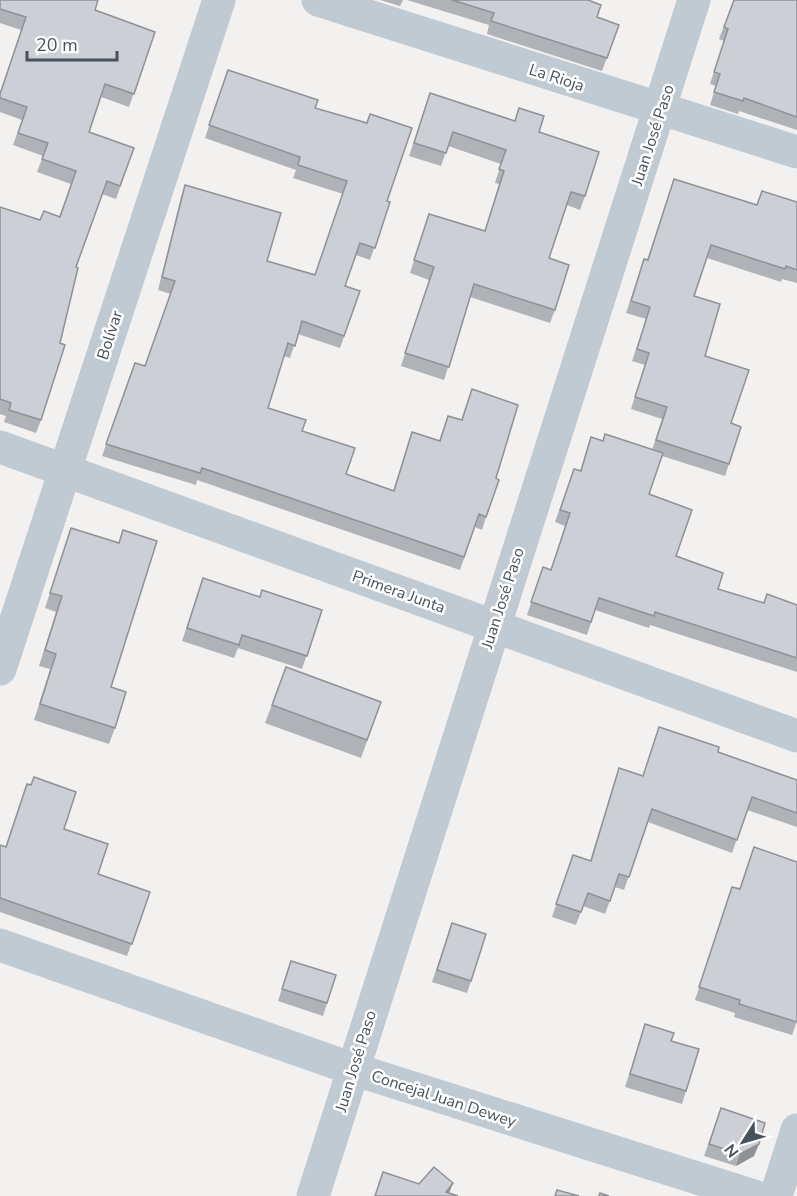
<svg xmlns="http://www.w3.org/2000/svg" width="797" height="1196" font-family="'Nunito Sans',sans-serif">
<style>
.lines{fill:none;stroke-linecap:round;stroke-linejoin:round}
.minor{stroke:#c0cad2;stroke-width:33}
.wall{fill:#afb2b7}
.shaded-wall{fill:#8f9195}
.building{fill:#cccfd5;stroke:#8f9195;stroke-width:1.5}
.labels{text-anchor:middle;stroke-width:5;stroke-linejoin:round;paint-order:stroke}
.street-label{font-size:16px;fill:#47525e;stroke:#fff}
</style>
<rect width="100%" height="100%" fill="#f3f0f0"/>
<g class="lines">
<g class="minor">
<path d="M318,0L797,152"/>
<path d="M0,447L797,736"/>
<path d="M0,669L219,0"/>
<path d="M0,945L353,1069L754,1196"/>
<path d="M313,1196L694,0"/>
<path d="M776,1196L797,1130"/>
</g>
</g>
<g class="wall">
<path d="M0,0L95,10L155,32L129,107L101,97L89,132L134,148L116,199L102,194L76,267L41,420L36,433L4,422L6,416L0,414V207L40,220L59,217L71,184L37,172L43,156L13,145L22,120L0,112V93L21,30L0,23Z"/>
<path d="M380,0H403L400,6Z"/>
<path d="M407,0H588L597,17L619,25L602,71L487,34L489,25Z"/>
<path d="M734,0H797V130L739,111L738,114L710,105L716,86L710,84L724,41L719,39Z"/>
<path d="M228,70L315,108L387,201L390,202L370,260L356,255L345,286L360,291L340,348L298,334L290,358L284,356L268,408L302,431L346,474L393,491L412,432L439,441L448,416L461,420L472,389L496,478L486,517L482,530L475,527L460,570L197,480L196,485L102,456L135,363L145,366L171,294L158,290L181,197L185,185L267,261L315,274L343,194L293,178L296,170L205,138Z"/>
<path d="M430,93L539,132L585,196L580,210L567,205L549,258L555,310L550,323L470,297L444,380L401,366L429,280L410,273L429,214L485,231L499,184L495,183L501,164L448,146L441,166L409,156Z"/>
<path d="M674,179L757,205L762,191L797,202V283L782,279L781,282L707,258L694,296L705,356L731,423L729,464L725,476L662,456L649,494L676,556L718,589L764,603L797,605V672L650,625L649,628L595,610L587,635L527,615L543,567L551,570L565,526L555,522L574,469L580,471L591,437L602,441L652,450L662,419L631,409L645,365L632,361L646,319L626,313L644,259L647,260Z"/>
<path d="M71,528L119,543L123,530L111,687L115,728L109,744L34,720L50,669L39,666L56,612L45,608Z"/>
<path d="M203,578L260,597L322,610L302,669L238,648L234,658L182,641Z"/>
<path d="M286,667L381,702L361,758L265,723Z"/>
<path d="M718,752L797,780V827L747,810L732,853L648,822L624,890L615,887L605,914L583,906L576,925L552,917L573,855L590,861L619,768L642,776Z"/>
<path d="M64,829L98,874L150,892L127,956L0,912V845L5,847Z"/>
<path d="M740,889L797,1021L792,1035L734,1017L735,1013L695,1000L728,900Z"/>
<path d="M452,923L471,981L467,993L432,982Z"/>
<path d="M291,961L327,1003L323,1016L278,1001Z"/>
<path d="M645,1024L671,1041L686,1091L682,1104L625,1087Z"/>
<path d="M721,1108L754,1156L736,1166L704,1156Z"/>
</g>
<g class="shaded-wall">
<path d="M759,1144L754,1156L736,1166L740,1154Z"/>
<path d="M453,1183L448,1196L446,1192Z"/>
</g>
<g class="building">
<path d="M0,0H98L95,10L155,32L134,94L105,84L89,132L134,148L120,186L107,181L76,267L78,268L60,343L65,345L41,420L9,410L11,403L0,399V207L40,220L44,211L60,217L76,171L42,159L48,143L18,133L27,107L0,98V94L26,17L0,9Z"/>
<path d="M452,0H588L601,5L597,17L619,25L607,58L491,21L494,13Z"/>
<path d="M734,0H797V117L744,98L743,101L714,92L720,74L714,72L728,29L724,27Z"/>
<path d="M228,70L318,100L315,108L367,123L370,114L412,128L387,201L390,202L375,248L360,243L345,286L360,291L344,336L302,321L295,346L288,343L268,408L306,420L302,431L355,448L346,474L394,491L412,432L440,441L448,416L462,420L472,389L518,405L496,478L499,480L486,517L479,514L464,557L202,468L200,473L106,444L135,363L145,366L175,281L162,277L185,185L281,213L267,261L315,275L347,181L298,165L300,157L209,125Z"/>
<path d="M430,93L515,121L519,108L544,116L539,132L599,152L585,196L571,192L549,258L569,265L555,310L474,284L449,367L405,353L434,267L414,260L429,214L485,231L504,171L499,169L506,150L453,132L446,153L414,143Z"/>
<path d="M674,179L757,205L762,191L797,202V270L786,266L785,269L711,245L694,296L720,304L705,356L749,370L731,423L741,427L729,464L656,440L667,407L635,397L649,353L637,349L650,307L631,301L644,259L648,260Z"/>
<path d="M605,434L663,453L649,494L692,510L676,556L723,573L718,589L764,603L767,594L797,605V658L655,612L654,616L599,598L591,622L531,602L543,567L551,570L570,513L560,510L574,469L581,471L591,437L603,441Z"/>
<path d="M71,528L119,543L123,530L157,541L111,687L126,692L115,728L40,704L56,654L45,650L62,596L50,593Z"/>
<path d="M203,578L260,597L262,590L322,610L307,656L242,635L239,645L187,628Z"/>
<path d="M286,667L381,702L367,740L272,705Z"/>
<path d="M659,727L719,747L718,752L797,780V813L752,797L737,840L652,809L629,877L619,874L610,901L588,893L581,912L556,904L573,855L591,861L619,768L643,776Z"/>
<path d="M34,777L76,792L64,829L108,844L98,874L150,892L132,944L0,898V845L6,847L27,784L31,785Z"/>
<path d="M754,847L797,862V1022L739,1004L740,1000L699,987L732,887L740,889Z"/>
<path d="M452,923L486,934L471,981L437,970Z"/>
<path d="M291,961L336,975L327,1003L282,989Z"/>
<path d="M645,1024L674,1033L671,1041L699,1049L686,1091L630,1074Z"/>
<path d="M721,1108L765,1123L759,1144L740,1154L709,1144Z"/>
<path d="M434,1167L453,1183L446,1192L458,1196H375L383,1172L419,1184Z"/>
<path d="M557,1190L579,1196H555Z"/>
<path d="M600,1193L609,1196H599Z"/>
</g>
<g class="labels">
<g class="street-label">
<text transform="translate(557 77) rotate(18)" y="6">La Rioja</text>
<text transform="translate(652 135) rotate(-72)" y="6">Juan José Paso</text>
<text transform="translate(109 335) rotate(-72)" y="6">Bolívar</text>
<text transform="translate(399 591) rotate(20)" y="6">Primera Junta</text>
<text transform="translate(502 598) rotate(-72)" y="6">Juan José Paso</text>
<text transform="translate(355 1061) rotate(-73)" y="6">Juan José Paso</text>
<text transform="translate(444 1098) rotate(18)" y="6">Concejal Juan Dewey</text>
</g>
</g>
<g transform="translate(743 1142) rotate(233)" stroke="#ffffff" stroke-width="4.5" paint-order="stroke">
<path d="M0-4.5L10 22L0 15L-10 22Z" fill="#47525e"/>
<text y="-9" font-size="16" font-weight="bold" text-anchor="middle" fill="#47525e">N</text>
</g>
<path d="M27 51v9h90v-9" fill="none" stroke="#47525e" stroke-width="3"/>
<text x="36" y="51" font-size="18" fill="#47525e" stroke="#ffffff" stroke-width="4.5" paint-order="stroke">20 m</text>
</svg>
